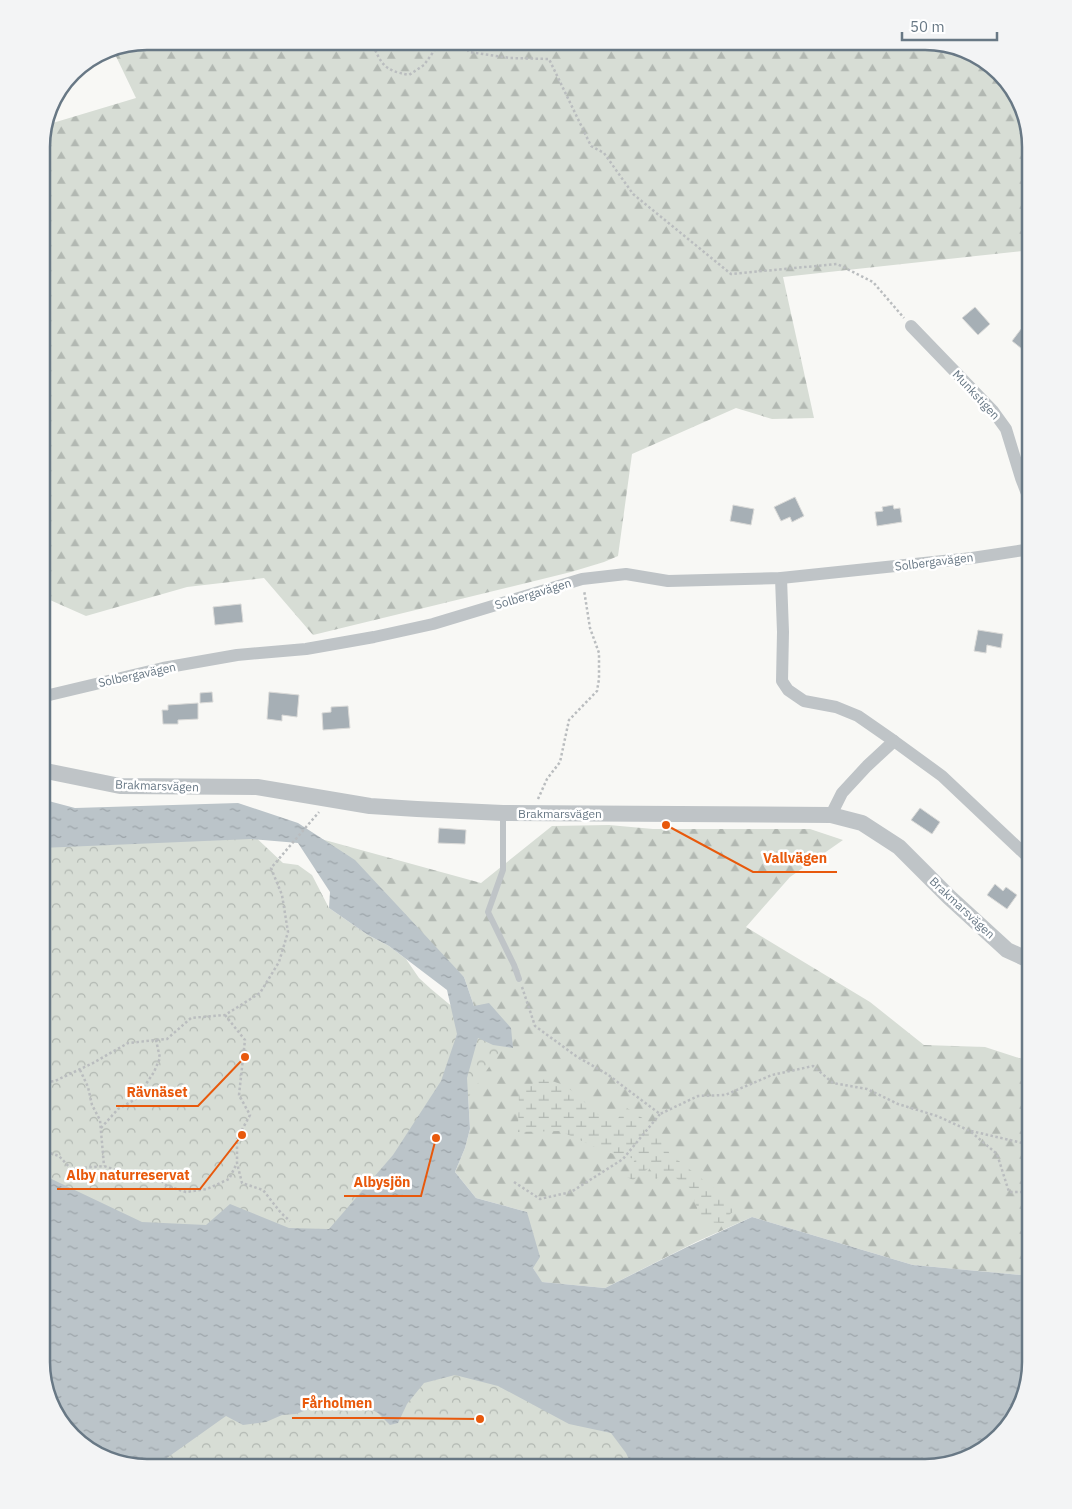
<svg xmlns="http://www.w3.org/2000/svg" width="1072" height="1509" font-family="'IBM Plex Sans',sans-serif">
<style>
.forest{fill:url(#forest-firs)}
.wetland{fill:url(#wetland-marsh)}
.park{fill:url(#park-crowns)}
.water{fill:url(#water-ripples)}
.building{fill:#a6afb5;stroke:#dadad8}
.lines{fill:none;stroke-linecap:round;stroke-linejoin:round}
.path{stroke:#babdbf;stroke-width:2.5;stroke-dasharray:2.5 2.5;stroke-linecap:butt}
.service{stroke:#bfc4c7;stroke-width:6}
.minor{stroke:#bfc4c7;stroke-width:12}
.tertiary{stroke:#bfc4c7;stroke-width:16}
.labels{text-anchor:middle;stroke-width:5;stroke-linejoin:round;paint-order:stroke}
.street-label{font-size:12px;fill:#687885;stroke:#fff}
.rim{fill:none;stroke:#687885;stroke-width:2.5}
.leader{fill:none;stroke:#e8590c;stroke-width:2}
.callout-dot{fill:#e8590c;stroke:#fff;stroke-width:2}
.callout-label{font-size:14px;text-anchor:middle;font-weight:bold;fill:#e8590c;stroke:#fff;stroke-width:5;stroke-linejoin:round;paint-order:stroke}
</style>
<defs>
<pattern id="forest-firs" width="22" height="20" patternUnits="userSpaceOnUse" patternTransform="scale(1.25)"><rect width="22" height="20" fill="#d7ddd5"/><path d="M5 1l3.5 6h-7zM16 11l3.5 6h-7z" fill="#b2b8b2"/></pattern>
<pattern id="wetland-marsh" width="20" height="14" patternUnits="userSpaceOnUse" patternTransform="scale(1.25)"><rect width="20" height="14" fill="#d7ddd5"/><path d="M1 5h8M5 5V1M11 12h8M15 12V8" fill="none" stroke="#b2b8b2"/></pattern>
<pattern id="park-crowns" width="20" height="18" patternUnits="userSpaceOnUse" patternTransform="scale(1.25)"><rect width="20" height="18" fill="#d7ddd5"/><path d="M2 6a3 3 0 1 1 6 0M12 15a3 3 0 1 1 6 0" fill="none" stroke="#b2b8b2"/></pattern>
<pattern id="water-ripples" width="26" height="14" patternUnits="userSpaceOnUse" patternTransform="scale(1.25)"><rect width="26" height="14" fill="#bbc4c9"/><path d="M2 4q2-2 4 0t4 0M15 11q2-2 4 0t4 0" fill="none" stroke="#9ca4a9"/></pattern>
</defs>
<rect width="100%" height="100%" fill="#f8f8f5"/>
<g class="forest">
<path d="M147,41H931L978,56L1016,94L1031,147V250L783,277L814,418L772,419L736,408L632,454L618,556L604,562L571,572L313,635L264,578L187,587L86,616L41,596L42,140L46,125L136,98L112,48Z"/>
<path d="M609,825L653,829H810L843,840L790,877L746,927L870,1002L924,1045L985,1047L1031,1062V1283L1021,1275L913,1265L752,1217L696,1242L605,1288L541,1282L533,1268L527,1212L476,1198L455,1172L465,1148L470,1129L467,1078L474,1006L464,977L321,839L481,883L552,826Z"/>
</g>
<path class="wetland" d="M539,1079C544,1080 550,1080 555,1082C578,1089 591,1114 613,1124L627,1108L644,1119L670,1154L739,1208L730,1214L727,1223L702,1222L690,1188L666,1171L656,1179L649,1168L633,1180L627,1177L635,1159L606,1152L560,1131L518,1132L519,1094Z"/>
<path class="park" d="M236,819L283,863L298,865L312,875L329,908L368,935L389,946L406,959L419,978L431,989L502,1048L383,1222L839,1423L778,1468H141L94,1453L56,1415L41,1362V822Z"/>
<path class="water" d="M41,799L75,808L238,803L298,823L355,860L464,977L474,1006L489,1003L511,1028L513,1048L493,1045L478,1038L467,1078L470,1129L465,1148L455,1172L476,1198L527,1212L540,1257L533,1268L542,1282L605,1288L685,1248L752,1217L913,1265L1021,1275L1031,1283V1362L1017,1415L978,1453L925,1468H633L626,1453L611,1433L569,1424L498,1386L455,1375L424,1383L407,1404L398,1423L390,1425L378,1413L350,1398L325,1403L296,1414L282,1415L266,1422L243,1425L226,1416L164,1460L156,1468H141L94,1453L56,1415L41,1362V1174L142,1222L206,1225L230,1204L289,1228L329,1229L393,1155L441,1081L457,1034L447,990L389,946L368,935L329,908L330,892L298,843L251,839L41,848Z"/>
<g class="building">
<path d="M975,307L990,324L978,335L962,318Z"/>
<path d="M1031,321V356L1012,341L1021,329L1023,331Z"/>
<path d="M795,497L804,516L792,522L790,517L781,521L774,507Z"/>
<path d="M733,505L754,509L751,525L730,521Z"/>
<path d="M893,505L894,509L900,508L902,522L877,526L875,512L883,511L882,507Z"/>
<path d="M241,604L243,622L215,625L213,607Z"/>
<path d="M978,630L1003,634L1001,648L987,645L986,653L974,651Z"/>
<path d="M212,692L213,702L200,703V693Z"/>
<path d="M269,692L299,695L297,717L282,715V721L267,719Z"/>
<path d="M198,703V719L178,720V724H163L162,710H168V705Z"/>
<path d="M348,706L350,728L323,730L322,713L331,712V707Z"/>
<path d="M920,808L940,822L932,834L911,820Z"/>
<path d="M439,828L466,830L465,844L438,843Z"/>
<path d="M995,884L1003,891L1006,887L1017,895L1007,909L987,895Z"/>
</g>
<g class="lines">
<g class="path">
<path d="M371,41C382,65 383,70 409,75L424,65L441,41"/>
<path d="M462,41L469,52L510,58L549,59L591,146L604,153L633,194L731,274L837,264L873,282L904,318"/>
<path d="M538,799L547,779L560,762L569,720L597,691L599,679V653L590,628L584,590"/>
<path d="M522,987L535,1026L576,1056L607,1074L660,1114L698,1096L725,1095L772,1075L813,1066L833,1083L867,1089L898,1104L937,1116L970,1131L997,1154L1009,1192H1031"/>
<path d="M225,1015L245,1040L239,1095L250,1115L237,1139V1163L242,1183L263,1190L281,1213L290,1221"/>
<path d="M80,1070L88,1087L92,1105L100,1120L104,1166"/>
<path d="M41,1083L55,1081L93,1063L128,1043L167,1039L191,1018L225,1015L260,993L279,962L288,932L282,895L271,868L319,812"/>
<path d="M101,1128L118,1109L136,1099L154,1072L160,1058L156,1040"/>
<path d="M971,1131L1031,1145"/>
<path d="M41,1150L59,1156L71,1169L104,1166L128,1174H138L158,1178L167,1186L186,1192L207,1189L229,1179L236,1165"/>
<path d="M514,1182L540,1199L571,1192L623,1159L660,1114"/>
</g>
<path class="service" d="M503,814V870L488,912L514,965L519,979"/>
<g class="minor">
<path d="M911,326L993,411L1006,429L1021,478L1031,504"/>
<path d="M781,578L783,632L782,681L788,690L804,701L836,707L858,716L894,741L942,776L1031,860"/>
<path d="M41,697L163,668L237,655L306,649L374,637L433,624L582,579L626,574L668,581L781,578L972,558L1031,549"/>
<path d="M831,815L842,793L867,766L894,741"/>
</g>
<path class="tertiary" d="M41,770L120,786L257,787L370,806L417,809L503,813L831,815L862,823L899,847L949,897L1007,950L1031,961"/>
</g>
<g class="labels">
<g class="street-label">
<text transform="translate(976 395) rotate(47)" y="4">Munkstigen</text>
<text transform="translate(934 562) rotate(-7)" y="4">Solbergavägen</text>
<text transform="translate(533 594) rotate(-17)" y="4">Solbergavägen</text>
<text transform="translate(137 675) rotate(-12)" y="4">Solbergavägen</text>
<text transform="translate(157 786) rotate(2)" y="4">Brakmarsvägen</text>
<text x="560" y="818">Brakmarsvägen</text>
<text transform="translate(962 908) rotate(43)" y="4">Brakmarsvägen</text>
</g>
</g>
<path d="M0 0H1072V1509H0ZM147 50H925A97 97 0 0 1 1022 147V1362A97 97 0 0 1 925 1459H147A97 97 0 0 1 50 1362V147A97 97 0 0 1 147 50Z" fill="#f3f4f5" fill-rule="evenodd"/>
<path class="rim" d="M147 50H925A97 97 0 0 1 1022 147V1362A97 97 0 0 1 925 1459H147A97 97 0 0 1 50 1362V147A97 97 0 0 1 147 50Z"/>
<path class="leader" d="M666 825L753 872H837M245 1057L198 1106H116M242 1135L200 1189H57M436 1138L421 1196H344M480 1419L382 1418H292"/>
<g class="callout-dot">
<circle cx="666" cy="825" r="5"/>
<circle cx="245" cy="1057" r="5"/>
<circle cx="242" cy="1135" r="5"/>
<circle cx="436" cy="1138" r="5"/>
<circle cx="480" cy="1419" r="5"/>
</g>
<g class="callout-label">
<text x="795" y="863">Vallvägen</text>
<text x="157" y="1097">Rävnäset</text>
<text x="128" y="1180">Alby naturreservat</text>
<text x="382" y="1187">Albysjön</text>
<text x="337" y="1408">Fårholmen</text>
</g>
<path d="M902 32v8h95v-8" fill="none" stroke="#687885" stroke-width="2.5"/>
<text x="910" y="32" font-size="15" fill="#687885" stroke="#ffffff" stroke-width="4" paint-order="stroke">50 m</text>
</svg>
